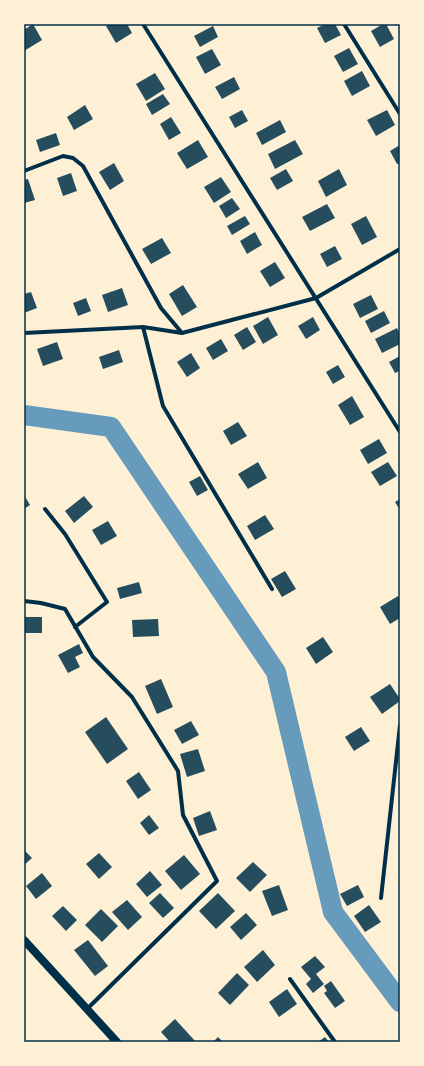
<svg xmlns="http://www.w3.org/2000/svg" width="424" height="1066" font-family="'Source Sans 3',sans-serif">
<style>
.lines{fill:none;stroke-linecap:round;stroke-linejoin:round}
.river{stroke:#669bbc;stroke-width:20}
.building{fill:#264d5e}
.minor{stroke:#003049;stroke-width:4}
.secondary{stroke:#003049;stroke-width:8}
.neatline{fill:none;stroke:#003049;stroke-width:1.5}
</style>
<rect width="100%" height="100%" fill="#fdf0d5"/>
<g class="lines">
<path class="river" d="M24,415L111,427L276,672L333,912L400,1002"/>
</g>
<g class="building">
<path d="M33,24L42,40L24,51V30Z"/>
<path d="M109,24H127L132,33L116,43L106,26Z"/>
<path d="M325,24H335L341,35L325,43L317,28Z"/>
<path d="M383,24H386L394,39L380,47L371,31Z"/>
<path d="M213,26L218,37L200,47L194,36Z"/>
<path d="M349,48L358,64L343,72L334,56Z"/>
<path d="M212,49L221,65L205,74L196,57Z"/>
<path d="M362,71L370,86L352,96L344,81Z"/>
<path d="M155,73L165,89L146,101L136,84Z"/>
<path d="M234,77L240,89L222,99L215,87Z"/>
<path d="M163,94L170,104L152,115L146,104Z"/>
<path d="M85,105L93,119L74,130L67,117Z"/>
<path d="M242,110L248,121L235,128L229,117Z"/>
<path d="M387,110L395,125L376,136L367,120Z"/>
<path d="M171,117L181,133L169,140L160,124Z"/>
<path d="M280,120L286,132L262,145L256,133Z"/>
<path d="M56,133L60,145L40,152L36,140Z"/>
<path d="M198,140L208,157L187,169L177,153Z"/>
<path d="M295,140L303,154L275,169L268,154Z"/>
<path d="M400,145V163L397,164L390,151Z"/>
<path d="M114,163L124,181L110,190L99,172Z"/>
<path d="M286,169L293,181L277,190L270,178Z"/>
<path d="M339,169L347,185L326,197L318,181Z"/>
<path d="M71,173L77,191L63,196L57,178Z"/>
<path d="M221,177L231,192L214,203L204,187Z"/>
<path d="M28,179L35,200L24,203V180Z"/>
<path d="M232,198L240,209L226,218L219,206Z"/>
<path d="M327,204L335,218L310,231L302,217Z"/>
<path d="M245,216L250,224L232,235L227,226Z"/>
<path d="M366,216L377,237L362,245L351,224Z"/>
<path d="M255,232L262,245L247,254L240,241Z"/>
<path d="M162,238L171,253L151,264L142,249Z"/>
<path d="M335,246L342,259L327,267L320,254Z"/>
<path d="M275,262L285,278L270,287L260,271Z"/>
<path d="M183,285L197,307L182,316L169,294Z"/>
<path d="M122,288L128,305L108,312L102,295Z"/>
<path d="M31,292L37,308L24,313V294Z"/>
<path d="M371,295L378,309L360,318L353,304Z"/>
<path d="M86,298L91,311L78,316L73,303Z"/>
<path d="M384,311L390,323L371,333L365,321Z"/>
<path d="M268,317L278,335L263,344L253,326Z"/>
<path d="M313,317L320,330L306,339L298,326Z"/>
<path d="M247,327L256,342L243,350L234,335Z"/>
<path d="M397,328L400,335V344L382,353L375,339Z"/>
<path d="M221,339L228,351L213,360L206,348Z"/>
<path d="M57,342L63,359L43,366L37,349Z"/>
<path d="M119,350L123,362L103,369L99,357Z"/>
<path d="M191,353L200,368L187,377L177,362Z"/>
<path d="M400,356V371L395,373L389,362Z"/>
<path d="M338,365L345,377L333,384L326,372Z"/>
<path d="M352,396L364,417L350,425L338,405Z"/>
<path d="M238,422L247,436L231,445L223,431Z"/>
<path d="M379,439L387,453L368,464L360,450Z"/>
<path d="M258,462L267,478L248,489L238,474Z"/>
<path d="M388,462L397,476L380,486L371,472Z"/>
<path d="M200,476L208,490L197,496L189,482Z"/>
<path d="M24,495L30,505L24,509Z"/>
<path d="M84,496L93,507L74,523L65,511Z"/>
<path d="M400,499V510L395,502Z"/>
<path d="M265,515L274,529L255,540L247,526Z"/>
<path d="M108,521L117,536L101,545L92,530Z"/>
<path d="M285,571L296,589L282,597L271,579Z"/>
<path d="M139,582L142,593L120,599L117,588Z"/>
<path d="M398,596L400,600V618L390,624L380,607Z"/>
<rect x="24" y="617" width="18" height="16"/>
<path d="M158,619L159,636L133,637L132,620Z"/>
<path d="M323,637L333,652L316,664L306,648Z"/>
<path d="M79,644L83,653L75,657L80,667L68,673L58,655Z"/>
<path d="M161,679L173,707L157,714L145,686Z"/>
<path d="M390,684L400,699V701L382,714L370,697Z"/>
<path d="M106,717L128,749L107,764L85,732Z"/>
<path d="M191,721L199,735L182,744L174,730Z"/>
<path d="M361,727L370,741L354,751L345,737Z"/>
<path d="M198,749L205,771L187,777L180,754Z"/>
<path d="M139,772L151,790L138,799L126,781Z"/>
<path d="M210,811L217,830L199,836L193,818Z"/>
<path d="M149,815L159,828L149,835L140,823Z"/>
<path d="M24,850L32,858L24,865Z"/>
<path d="M99,853L112,867L99,879L86,864Z"/>
<path d="M184,855L200,874L181,890L165,871Z"/>
<path d="M253,862L267,875L250,892L236,878Z"/>
<path d="M150,871L162,885L147,897L136,884Z"/>
<path d="M42,873L52,886L36,899L26,886Z"/>
<path d="M279,885L288,910L272,916L262,891Z"/>
<path d="M358,885L364,897L347,906L340,894Z"/>
<path d="M160,893L174,908L163,918L149,903Z"/>
<path d="M218,893L235,911L216,929L199,911Z"/>
<path d="M127,900L142,917L128,930L112,912Z"/>
<path d="M369,905L381,922L365,932L354,916Z"/>
<path d="M63,906L77,920L66,931L52,916Z"/>
<path d="M101,909L118,926L102,942L85,925Z"/>
<path d="M246,913L257,925L241,940L230,927Z"/>
<path d="M88,940L108,966L95,976L74,950Z"/>
<path d="M263,950L275,965L257,982L244,967Z"/>
<path d="M315,956L325,967L316,974L324,984L313,993L306,984L311,979L301,967Z"/>
<path d="M237,973L249,985L230,1005L218,993Z"/>
<path d="M331,981L345,1001L335,1008L324,993L327,991L324,986Z"/>
<path d="M287,989L297,1004L279,1017L269,1002Z"/>
<path d="M175,1019L196,1042H170L161,1032Z"/>
<path d="M218,1037L223,1042H213Z"/>
<path d="M325,1037L329,1042H318Z"/>
</g>
<g class="lines">
<g class="minor">
<path d="M143,24L400,432"/>
<path d="M344,24L400,114"/>
<path d="M24,171L63,156L73,158L83,166L161,308L182,333"/>
<path d="M143,327L163,406L272,589"/>
<path d="M24,333L143,327L182,333L316,298L400,249"/>
<path d="M45,509L65,534L107,602L75,627"/>
<path d="M24,601L41,603L65,609L93,657L132,697L178,771L183,815L217,881L87,1009"/>
<path d="M381,898L400,725"/>
<path d="M290,979L335,1042"/>
</g>
<path class="secondary" d="M24,940L117,1042"/>
</g>
<rect width="424" height="1066" fill="none" stroke="#fdf0d5" stroke-width="50"/>
<rect x="25" y="25" width="374" height="1016" class="neatline"/>
</svg>
